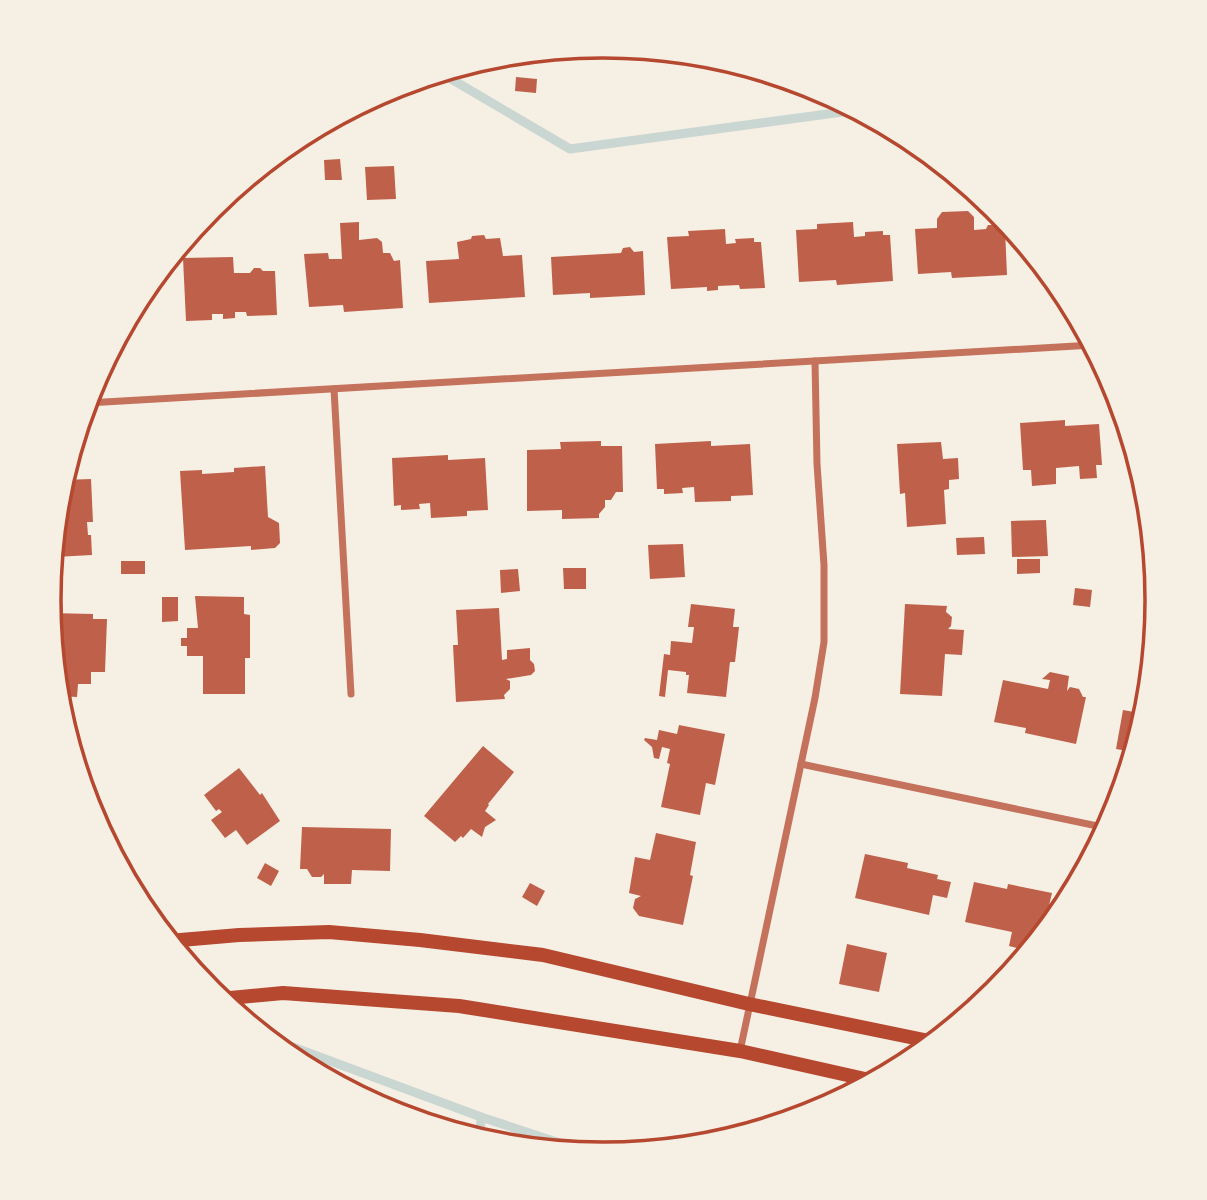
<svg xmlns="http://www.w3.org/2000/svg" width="1207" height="1200" font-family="Mulish,sans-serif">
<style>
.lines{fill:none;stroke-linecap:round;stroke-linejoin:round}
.stream{stroke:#c9d6d2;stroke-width:9}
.building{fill:#bf614a}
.minor{stroke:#c5725c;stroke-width:7}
.secondary{stroke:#b5482f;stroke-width:14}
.rim{fill:none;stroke:#b5482f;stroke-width:3.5}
</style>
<rect width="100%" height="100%" fill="#f6efe4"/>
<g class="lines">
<g class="stream">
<path d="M441,73L570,149L857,110"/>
<path d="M266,1037L481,1117L593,1154"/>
<path d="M480,1139L481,1117"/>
</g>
</g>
<g class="building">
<path d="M516,77L537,79L536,93L515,91Z"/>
<path d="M340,159L342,180H325L324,160Z"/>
<path d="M394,166L396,199L367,200L365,167Z"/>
<path d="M968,211L974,217V230L986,229L988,225H996L999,229H1005L1007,275L952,278L951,272L918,274L915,229L937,228V219L942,212Z"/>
<path d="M359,222V240L377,238L382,242L383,253H390L394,261L400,260L403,308L344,312L343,305L309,307L304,254L328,253L329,259H342L340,223Z"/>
<path d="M853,222L854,237L865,236V232L883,231V235H890L893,281L837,285L836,280L799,282L796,230L817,229V224Z"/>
<path d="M725,229L726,244L736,243L735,239L754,238V242H761L765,288L740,289L739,285L718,286V290L707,291V287L671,289L667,237L689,236L688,231Z"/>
<path d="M484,235L486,239L500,238L503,256L522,255L525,297L429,303L426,261L459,259L457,242L471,239L472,236Z"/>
<path d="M630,247L634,252L643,251L645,295L590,298V293L553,295L551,257L621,253L623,248Z"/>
<path d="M233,257L234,273H250L254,268H260L263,271H275L277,315L247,316L246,312H235V318L223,319V314H212V320L186,321L183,258Z"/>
<path d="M1065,420V426L1099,424L1102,465H1096L1097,478L1080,479L1079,466L1056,468V484L1032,486L1031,470H1023L1020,423Z"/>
<path d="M601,441V446H622L623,492H616L611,500H605V507L599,514V518L562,519V510L527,511V450L561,449L560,442Z"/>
<path d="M711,441V446L750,444L753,495L731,496V501L695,502L694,487L682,488L683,493L664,494V489H657L655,444Z"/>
<path d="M941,442L943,459L958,458L959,479L949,480V489L944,490L946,524L907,527L905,493L900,494L897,444Z"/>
<path d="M448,455V460L485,458L488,510L467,511V516L431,518L430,503L419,504L420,509L401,510V505L394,506L392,458Z"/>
<path d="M265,466L268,517L279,523L280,543L275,548L251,550V546L185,550L180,471L202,470V474L234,472V468Z"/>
<path d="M91,479L93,522H87L88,535H91L92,555L55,557L56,565H52L60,491L63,480Z"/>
<path d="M1046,520L1048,556L1012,557L1011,521Z"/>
<path d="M984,537L985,554L957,555L956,538Z"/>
<path d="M683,544L685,577L650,579L648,545Z"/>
<path d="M1017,559H1040V573L1017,574Z"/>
<rect x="121" y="561" width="24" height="13"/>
<path d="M563,568H586V589H564Z"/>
<path d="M518,569L520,591L501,593L500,570Z"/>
<path d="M1075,588L1092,590L1090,607L1073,605Z"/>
<path d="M195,596L244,597V614L250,615V658H245V694H203V656H187V646H181V638H187V628H198Z"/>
<path d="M162,597H178V621L162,622Z"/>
<path d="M691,604L735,609L733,627H739L735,662H730L726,697L687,693L689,675H686V672L668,670L665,697L659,696L664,654L670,655L671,641L692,643L694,627H688Z"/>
<path d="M905,604L947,606L946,612L952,617L951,626L948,629L964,630L962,655L945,654L942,696L900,694Z"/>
<path d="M499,608L502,660L507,659V650L530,648V660L534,664L535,671L531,675L506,679L510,681V689L504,695L505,699L456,702L453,645H458L456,610Z"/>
<path d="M50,613L93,614V619H107L105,672H91V684H78L77,697L58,696Z"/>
<path d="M1050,672L1069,676L1067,691L1070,687L1079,689L1083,697H1086L1076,744L1025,733L1026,728L994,722L1003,680L1048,689L1050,680L1042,679Z"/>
<path d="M1123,710L1145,714L1134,752L1116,749Z"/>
<path d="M679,725L725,734L715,785L706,783L700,815L661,807L670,764L667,763L670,749L662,747L659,759L654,758L652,747L644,740L645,738L657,740L659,730L677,734Z"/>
<path d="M483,746L514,772L488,804L489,805L485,811L496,820L485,827L482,837L471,829L463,838L461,836L455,842L424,816Z"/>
<path d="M239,768L260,795L262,793L280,821L247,845L236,830L225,838L211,820L222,812L219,809L216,811L204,795Z"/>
<path d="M302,827L391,829L390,871L352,870L351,884H324V874L321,877H312L307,869H300Z"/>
<path d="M656,833L696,842L690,875L693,876L683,925L639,916L633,908L635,899L641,896L629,893L635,857L650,860Z"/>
<path d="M865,854L908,863L907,868L938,875L937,879L951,882L947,898L933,895L929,915L855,898Z"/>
<path d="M265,863L279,871L271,886L257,878Z"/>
<path d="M974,882L1007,889L1008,884L1052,893L1042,935L1040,938L1033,936L1029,951L1009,946L1012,932L965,922Z"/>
<path d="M530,883L545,891L537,906L522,897Z"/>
<path d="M847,944L887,953L879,992L839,984Z"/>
</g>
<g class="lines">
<g class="minor">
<path d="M334,389L351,694"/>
<path d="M87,403L1093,345"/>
<path d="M801,764L1107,828"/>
<path d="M740,1051L815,698L824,642V565L817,464L815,361"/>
</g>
<g class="secondary">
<path d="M169,941L239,935L329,932L420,940L543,955L749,1004L934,1042"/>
<path d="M220,999L283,993L459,1006L740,1051L874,1081"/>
</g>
</g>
<path d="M0 0H1207V1200H0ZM61 600a542 542 0 1 1 1084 0a542 542 0 1 1-1084 0Z" fill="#f6efe4" fill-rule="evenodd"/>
<path class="rim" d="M61 600a542 542 0 1 1 1084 0a542 542 0 1 1-1084 0Z"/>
</svg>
